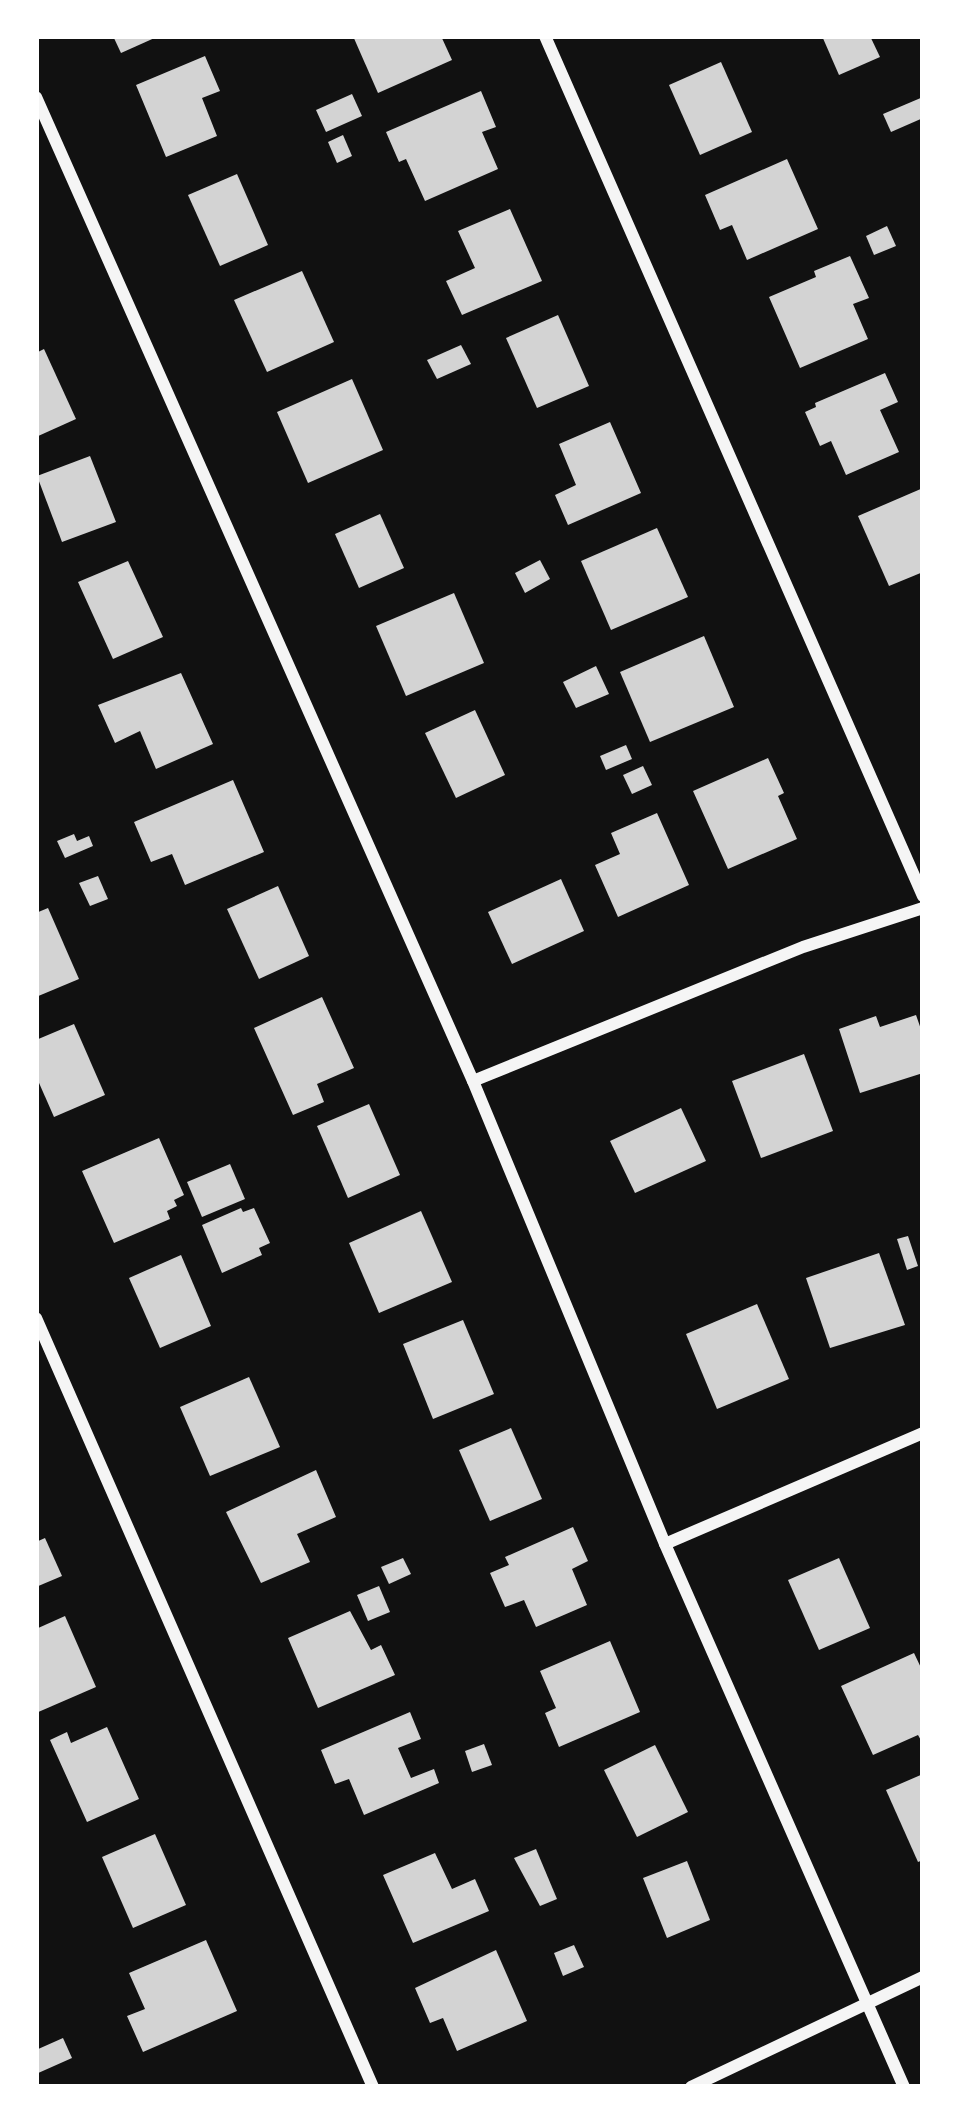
<svg xmlns="http://www.w3.org/2000/svg" width="959" height="2123" font-family="'IBM Plex Serif',serif">
<style>
.building{fill:#d3d3d3}
.lines{fill:none;stroke-linecap:round;stroke-linejoin:round}
.minor{stroke:#f5f5f5;stroke-width:12}
</style>
<rect width="100%" height="100%" fill="#111"/>
<g class="building">
<path d="M113,36H159L121,53Z"/>
<path d="M353,36H441L452,60L378,93Z"/>
<path d="M822,36H870L880,57L839,75Z"/>
<path d="M205,56L220,91L202,98L217,136L166,157L136,85Z"/>
<path d="M721,62L752,132L700,155L669,85Z"/>
<path d="M481,91L496,127L482,132L498,169L425,201L406,159L399,162L386,132Z"/>
<path d="M352,94L362,116L326,132L316,110Z"/>
<path d="M923,97V118L891,132L883,114Z"/>
<path d="M343,135L352,156L337,163L328,142Z"/>
<path d="M787,159L818,229L747,260L732,225L720,230L705,195Z"/>
<path d="M237,174L268,245L220,266L188,195Z"/>
<path d="M510,209L542,281L462,315L446,281L475,268L458,231Z"/>
<path d="M887,226L896,246L874,255L866,236Z"/>
<path d="M850,256L869,298L853,304L868,339L800,368L769,297L816,277L814,271Z"/>
<path d="M302,271L334,342L267,372L234,300Z"/>
<path d="M558,315L589,386L537,408L506,338Z"/>
<path d="M461,345L471,364L437,379L427,360Z"/>
<path d="M44,349L76,419L36,437V353Z"/>
<path d="M885,373L898,402L880,410L899,452L846,475L831,441L820,446L805,412L816,407L815,403Z"/>
<path d="M352,379L383,450L308,483L277,412Z"/>
<path d="M610,422L641,493L568,525L555,495L576,485L559,444Z"/>
<path d="M90,456L116,522L62,542L37,476Z"/>
<path d="M923,488V572L889,586L858,516Z"/>
<path d="M380,514L404,568L359,588L335,534Z"/>
<path d="M657,528L688,597L611,630L581,561Z"/>
<path d="M540,560L550,579L525,593L515,573Z"/>
<path d="M128,561L163,637L113,659L78,582Z"/>
<path d="M454,593L484,663L406,696L376,626Z"/>
<path d="M704,636L734,707L650,742L620,672Z"/>
<path d="M596,666L609,694L576,708L563,682Z"/>
<path d="M181,673L213,744L156,769L140,731L115,743L98,705Z"/>
<path d="M475,710L505,775L456,798L425,733Z"/>
<path d="M626,745L632,759L606,770L600,756Z"/>
<path d="M768,758L784,793L778,796L797,839L728,869L693,791Z"/>
<path d="M643,766L652,785L632,794L623,775Z"/>
<path d="M233,780L264,852L185,885L172,854L151,862L134,822Z"/>
<path d="M657,813L689,885L618,917L595,865L620,854L611,833Z"/>
<path d="M74,834L77,841L89,836L93,846L65,858L57,841Z"/>
<path d="M98,876L108,899L90,906L79,883Z"/>
<path d="M561,879L584,931L512,964L488,912Z"/>
<path d="M278,886L309,956L259,979L227,909Z"/>
<path d="M48,908L79,979L36,997V913Z"/>
<path d="M322,997L354,1068L317,1084L324,1102L293,1115L254,1028Z"/>
<path d="M916,1015L923,1035V1073L860,1093L839,1029L876,1016L880,1027Z"/>
<path d="M74,1024L105,1095L54,1117L36,1076V1040Z"/>
<path d="M804,1054L833,1131L761,1158L732,1081Z"/>
<path d="M369,1104L400,1175L348,1198L317,1126Z"/>
<path d="M681,1108L706,1161L635,1193L610,1141Z"/>
<path d="M159,1138L184,1195L174,1200L177,1206L167,1211L170,1219L114,1243L82,1171Z"/>
<path d="M230,1164L245,1199L202,1217L187,1182Z"/>
<path d="M241,1208L243,1212L254,1208L270,1243L259,1248L262,1255L222,1273L202,1225Z"/>
<path d="M421,1211L452,1282L379,1313L349,1243Z"/>
<path d="M908,1236L918,1266L907,1270L897,1239Z"/>
<path d="M879,1253L905,1325L830,1348L806,1278Z"/>
<path d="M181,1255L211,1326L160,1348L129,1278Z"/>
<path d="M757,1304L789,1379L717,1409L686,1334Z"/>
<path d="M463,1320L494,1394L433,1419L403,1344Z"/>
<path d="M249,1377L280,1447L210,1476L180,1407Z"/>
<path d="M511,1428L542,1499L490,1521L459,1450Z"/>
<path d="M316,1470L336,1517L297,1534L310,1562L261,1583L226,1512Z"/>
<path d="M573,1527L588,1561L572,1569L587,1605L536,1627L524,1600L505,1607L490,1573L509,1565L505,1557Z"/>
<path d="M45,1538L62,1576L36,1587V1542Z"/>
<path d="M403,1558L411,1574L389,1584L381,1567Z"/>
<path d="M839,1558L870,1628L819,1650L788,1580Z"/>
<path d="M379,1586L390,1612L368,1621L357,1595Z"/>
<path d="M350,1611L371,1650L381,1645L395,1675L318,1708L288,1638Z"/>
<path d="M65,1616L96,1687L36,1713V1629Z"/>
<path d="M610,1641L640,1712L559,1747L545,1713L556,1708L540,1671Z"/>
<path d="M914,1653L923,1672V1744L918,1735L873,1755L841,1686Z"/>
<path d="M410,1712L421,1739L398,1748L411,1778L434,1769L439,1783L364,1815L349,1779L335,1784L321,1750Z"/>
<path d="M107,1727L139,1799L87,1822L50,1740L67,1732L71,1743Z"/>
<path d="M484,1744L492,1765L472,1772L465,1751Z"/>
<path d="M655,1745L688,1812L637,1837L604,1770Z"/>
<path d="M923,1774V1860L918,1862L886,1790Z"/>
<path d="M155,1834L186,1905L133,1928L102,1857Z"/>
<path d="M536,1849L557,1899L540,1906L514,1858Z"/>
<path d="M435,1853L452,1889L475,1879L489,1911L413,1943L383,1875Z"/>
<path d="M687,1861L710,1920L667,1938L643,1878Z"/>
<path d="M206,1940L237,2011L143,2052L127,2016L145,2009L129,1973Z"/>
<path d="M574,1945L584,1967L563,1976L554,1953Z"/>
<path d="M496,1950L527,2021L457,2051L443,2018L430,2023L415,1988Z"/>
<path d="M63,2038L72,2058L36,2074V2050Z"/>
</g>
<g class="lines">
<g class="minor">
<path d="M545,36L923,896"/>
<path d="M36,97L473,1081L665,1544L904,2087"/>
<path d="M473,1081L803,947L923,908"/>
<path d="M36,1318L373,2087"/>
<path d="M665,1544L923,1433"/>
<path d="M691,2087L923,1977"/>
</g>
</g>
<rect width="959" height="2123" fill="none" stroke="#ffffff" stroke-width="78"/>
</svg>
